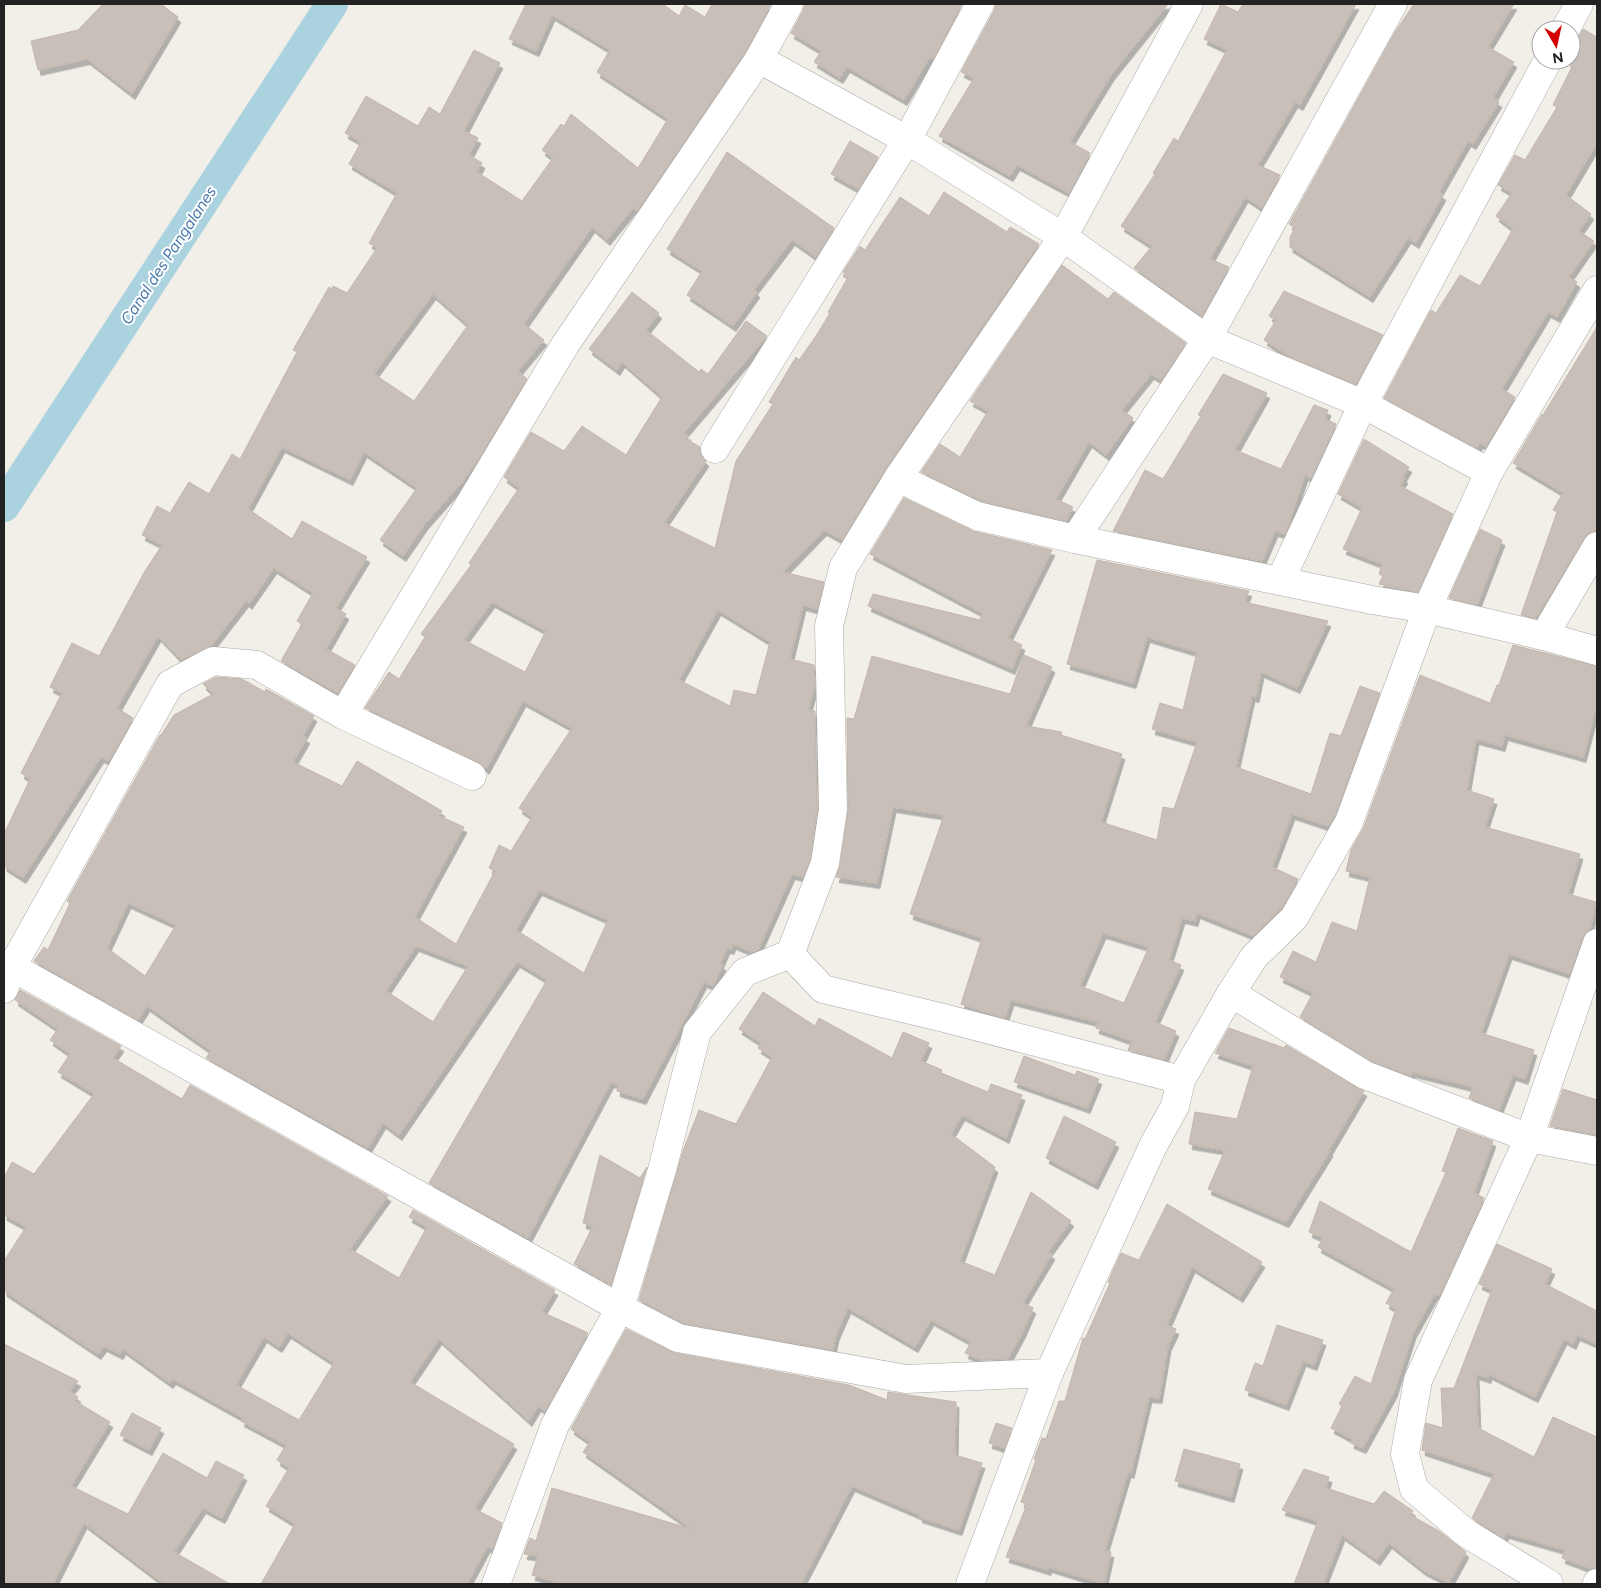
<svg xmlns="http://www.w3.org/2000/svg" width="1601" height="1588" font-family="Figtree,sans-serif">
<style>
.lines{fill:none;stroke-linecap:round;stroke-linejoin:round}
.canal{stroke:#aad3df;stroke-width:32}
.building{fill:#c7bfb8;stroke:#c4b6ab;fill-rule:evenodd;filter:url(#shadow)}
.street-casing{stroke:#a9a9a9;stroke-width:29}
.street{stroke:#fff;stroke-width:28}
.labels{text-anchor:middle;stroke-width:4;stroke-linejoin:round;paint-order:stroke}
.water-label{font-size:16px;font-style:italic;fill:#4a7aab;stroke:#fff}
</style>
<defs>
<filter id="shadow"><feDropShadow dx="3" dy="5.5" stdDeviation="0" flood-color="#0004"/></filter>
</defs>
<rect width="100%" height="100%" fill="#f2efe9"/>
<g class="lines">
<path class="canal" d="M4,506L332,4"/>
</g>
<g class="building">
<path d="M103,4H161L178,17L132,94L87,59L38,70L31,41L78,30Z"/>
<path d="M526,4H663L679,16L685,5L705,17L712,4H771L746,51L637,211L633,208L607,240L592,227L524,324L544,340L518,371L527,379L477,461L463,481L425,524L403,556L380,540L417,488L364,452L350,480L282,447L248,509L292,539L302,521L367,557L336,608L346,614L326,649L355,665L338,693L281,661L302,624L297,621L313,593L274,568L249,604L246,601L211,646L181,660L158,636L117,708L133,718L109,761L101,757L23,878L4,866V834L30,779L21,773L62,693L50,687L72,643L99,656L145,571L162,545L142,535L157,506L170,513L189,482L209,494L232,454L240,459L297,352L293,350L329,287L332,289L333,286L347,293L377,248L369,243L397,193L349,164L361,142L345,133L366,96L418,126L429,107L440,114L474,50L500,63L464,131L478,138L469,155L482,163L477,172L522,201L553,158L542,150L561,124L564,126L571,114L638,168L668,119L597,72L610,50L552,15L536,51L509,39ZM433,294L468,325L414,401L374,374Z"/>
<path d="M805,4H962L933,59L930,57L904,100L847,67L840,78L814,62L821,51L791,33L803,11Z"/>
<path d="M996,4H1168L1111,75L1070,142L1090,153L1069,193L1017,165L1010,176L939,136L974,78L961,72L994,11Z"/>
<path d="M1221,4L1238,12L1243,4H1356L1300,105L1295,102L1258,165L1280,175L1262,208L1245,197L1210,259L1229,267L1202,316L1134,268L1152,246L1121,226L1155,174L1153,173L1174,138L1178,141L1227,50L1204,39Z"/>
<path d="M1414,4H1514L1488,47L1514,62L1493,98L1499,102L1473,144L1468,141L1439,192L1443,195L1416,243L1408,238L1370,297L1290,247V237L1295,228L1289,224L1395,32Z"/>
<path d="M1583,29L1597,37V143L1566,195L1591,214L1579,231L1594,241L1569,277L1577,282L1557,317L1548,312L1502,389L1515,397L1486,446L1480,443L1477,448L1384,398L1431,310L1436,313L1460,275L1480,286L1513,229L1496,216L1512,193L1498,185L1515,155L1525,160L1557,107L1553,105L1571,69V44L1578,38Z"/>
<path d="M850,141L878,157L858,189L831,174Z"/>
<path d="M727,152L834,228L816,257L792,240L754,290L757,292L733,326L687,295L702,271L667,249Z"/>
<path d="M944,192L1007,232L1010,227L1039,244L885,469L842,540L824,530L783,572L824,582L817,609L803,605L790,659L814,665L815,685L808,710L815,711L817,808L810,859L803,877L792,874L758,950L752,952L733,944L731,949L727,948L720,964L723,965L713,986L704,982L643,1099L617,1091L618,1085L611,1082L528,1238L429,1183L547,980L517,962L399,1135L383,1123L368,1148L206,1058L211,1051L147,1006L138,1020L34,961L44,947L48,950L70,903L67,901L160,735H161L174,715L213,694L203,684L216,677L242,679L265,692L266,689L314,716L303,736L307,738L293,762L342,786L357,761L442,811L439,816L464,827L415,917L456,944L495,871L489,868L499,845L511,851L532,817L519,808L572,728L523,701L486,769L479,762L365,708L389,672L399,679L425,637L421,634L471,565L469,563L519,488L504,477L531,432L564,451L582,426L626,455L662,397L622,362L617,370L589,349L632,292L659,313L646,330L699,372L701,369L708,374L746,321L767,336L684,433L688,435L686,439L700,447L701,456L706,461L664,523L715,548L736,461L773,404L769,402L796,357L799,360L816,336L830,313L828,312L847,279L843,276L845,273L843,272L860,246L865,250L900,197L929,216ZM492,602L546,631L525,672L464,640ZM718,610L770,642L756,695L734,690L730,706L679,680ZM539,890L608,920L584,973L516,930ZM128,903L176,925L145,976L107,948ZM416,946L468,966L433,1022L386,991Z"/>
<path d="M1062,265L1108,299L1114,292L1186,343L1161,380L1151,374L1122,410L1133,418L1106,455L1089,442L1056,499L1073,507L1066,521L982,501L921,472L940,444L960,457L988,411L970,401Z"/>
<path d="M1284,291L1383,335L1356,384L1294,359L1264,340L1276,320L1269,316Z"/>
<path d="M1597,327V525L1594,531L1589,533L1584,538L1536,618L1521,615L1557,512L1553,510L1563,493L1513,463L1542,414L1543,415Z"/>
<path d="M1223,374L1267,393L1235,450L1281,469L1314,405L1328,410L1325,419L1336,424L1311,478L1305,475L1285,534L1275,531L1262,561L1113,531L1145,470L1163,479L1201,416L1198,415Z"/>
<path d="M1364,439L1409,467L1403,477L1405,478L1400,486L1453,514L1418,592L1379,584L1383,576L1379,574L1382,564L1343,549L1362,508L1338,494Z"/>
<path d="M904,498L973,531L1052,550L1008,638L1022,645L1012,669L868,606L873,594L980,620L982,613L870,554Z"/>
<path d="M1480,529L1502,540L1477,605L1449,598Z"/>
<path d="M1097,560L1249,591L1244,602L1328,621L1297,688L1261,672L1256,697L1252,696L1236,767L1311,794L1330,733L1341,736L1360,686L1380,693L1335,815L1328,826L1292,814L1272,867L1298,879L1282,908L1254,936L1197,913L1195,921L1182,918L1169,960L1181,965L1155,1022L1176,1031L1164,1060L1128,1050L1132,1041L1096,1028L1098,1022L1011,1000L1005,1018L961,1004L982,938L910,914L944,815L893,807L877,883L836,877L840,865L848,811L847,718L854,719L872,656L1010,694L1024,655L1052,667L1026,726L1062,732L1061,735L1122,754L1101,822L1157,840L1163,807L1174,809L1197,742L1152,729L1160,703L1183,710L1197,652L1147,637L1133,683L1067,664ZM1103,933L1149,947L1124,1003L1080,986Z"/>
<path d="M1513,645L1597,666V704L1583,757L1505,735L1502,746L1476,739L1467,790L1494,799L1485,827L1580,854L1568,894L1596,902L1590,929L1586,932L1582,938L1570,974L1509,954L1481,1033L1534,1050L1525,1079L1513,1075L1499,1110L1469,1098L1473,1087L1412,1072L1411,1076L1372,1061L1300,1017L1313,993L1280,977L1293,951L1316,962L1332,922L1357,931L1370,877L1346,871L1351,850L1364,827L1420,675L1490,703L1497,685H1499Z"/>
<path d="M20,990L121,1046L113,1058L182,1099L190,1085L388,1196L350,1249L399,1278L427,1227L409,1217L413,1210L555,1290L542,1312L588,1333L545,1411L538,1406L529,1421L439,1339L410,1382L514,1444L475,1509L502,1523L493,1548L487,1547L467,1584H261L295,1524L266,1506L289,1468L277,1460L286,1445L241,1421L243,1418L173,1379L170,1383L123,1349L120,1354L104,1346L98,1354L4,1291V1261L26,1227L4,1215V1178L12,1162L34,1174L94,1094L58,1072L70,1054L50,1040L58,1029L15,1000ZM288,1333L334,1363L299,1420L236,1385L264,1337L279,1347Z"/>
<path d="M763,992L815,1026L819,1018L892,1058L903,1032L929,1043L921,1061L942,1070L941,1073L988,1092L991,1084L1022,1095L1006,1138L962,1115L951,1134L995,1167L960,1261L995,1275L1031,1192L1071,1221L1048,1252L1052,1254L1023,1303L1033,1308L1022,1333L1008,1359L981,1360L965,1353L971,1342L931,1320L915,1347L848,1308L836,1335L833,1350L683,1323L639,1300L683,1151L699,1110L736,1124L772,1057L758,1048L761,1043L739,1029Z"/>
<path d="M1229,1028L1284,1048L1286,1045L1364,1091L1329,1150L1330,1151L1286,1222L1208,1189L1225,1150L1189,1144L1195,1112L1237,1119L1253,1066L1215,1053Z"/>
<path d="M1024,1056L1075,1075L1077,1071L1099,1079L1087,1108L1014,1082Z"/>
<path d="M1563,1089L1597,1100V1135L1550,1126Z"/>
<path d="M1064,1116L1116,1142L1095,1184L1046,1158Z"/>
<path d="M1458,1128L1493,1141L1474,1193L1484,1198L1445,1284L1439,1295L1435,1294L1413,1333L1394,1392L1363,1448L1351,1443L1352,1439L1331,1428L1342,1406L1339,1404L1355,1376L1371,1384L1396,1309L1386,1303L1394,1289L1318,1247L1323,1238L1309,1232L1320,1201L1411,1252L1446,1172L1442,1171Z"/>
<path d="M600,1155L640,1178L647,1167L611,1285L574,1264L593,1226L583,1223Z"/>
<path d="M1167,1204L1262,1262L1240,1297L1192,1267L1167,1325L1176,1329L1168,1346L1159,1398L1149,1397L1131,1473L1128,1472L1105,1550L1111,1552L1104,1584L1049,1567L1048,1570L1006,1557L1027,1504L1021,1502L1036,1460L1034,1459L1042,1438L1046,1439L1059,1401H1065L1083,1338L1085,1339L1110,1283L1108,1282L1121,1253L1139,1260Z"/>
<path d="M1497,1244L1552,1269L1545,1284L1597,1311V1344L1577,1335L1573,1344L1564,1339L1535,1397L1489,1374L1488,1378L1476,1374L1478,1428L1534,1457L1553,1417L1597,1437V1567L1592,1569L1562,1558L1565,1550L1506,1533L1504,1538L1475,1520L1472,1518L1494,1474L1422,1450L1426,1423L1443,1428L1441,1388H1454L1492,1290L1479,1284Z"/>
<path d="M1277,1325L1323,1340L1314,1365L1303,1361L1286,1405L1245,1390L1255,1363L1263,1366Z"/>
<path d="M626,1329L675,1353L849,1385L887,1400L888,1392L956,1402L955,1455L982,1463L959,1530L919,1517L920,1515L852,1486L801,1584H563L532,1575L538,1556L524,1554L530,1538L536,1541L552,1488L692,1529L583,1452L590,1442L571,1429Z"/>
<path d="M4,1344L78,1381L70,1391L78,1397L75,1401L110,1422L71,1486L128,1514L163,1453L207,1478L216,1461L244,1475L222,1518L203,1508L174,1552L230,1584H164L84,1523L53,1584H4Z"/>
<path d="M132,1413L161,1428L149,1450L120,1435Z"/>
<path d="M996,1423L1012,1428L1004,1448L989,1443Z"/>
<path d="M1184,1449L1240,1464L1231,1497L1175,1481Z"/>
<path d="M1304,1469L1329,1477L1326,1488L1374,1504L1384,1491L1413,1511L1410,1515L1439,1531L1466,1552L1449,1583L1423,1570L1389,1543L1377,1560L1342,1535L1323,1584H1294L1318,1521L1282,1510Z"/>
</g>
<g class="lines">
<defs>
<g id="street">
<path d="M1565,30L1579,4"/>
<path d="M759,59L907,140L1063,237L1207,339L1363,404L1489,472"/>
<path d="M715,449L907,140L980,4"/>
<path d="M898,478L977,516L1075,539L1372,600L1427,609L1544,636L1597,651"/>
<path d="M1075,539L1207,339L1393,4"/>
<path d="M1280,581L1363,404L1548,60"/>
<path d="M1544,636L1597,546"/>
<path d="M343,715L565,345L759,59L789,4"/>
<path d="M790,954L823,989L940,1017L1181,1080"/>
<path d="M12,967L620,1308L678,1338L906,1379L1049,1373"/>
<path d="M4,989L12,967L170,684L213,661L257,665L343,715L472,776"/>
<path d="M1231,993L1365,1075L1529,1138L1597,1151"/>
<path d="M496,1584L555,1425L620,1308L662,1170L697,1032L745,972L790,954L825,863L833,809L829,626L843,568L898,478L1063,237L1189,4"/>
<path d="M970,1584L1049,1373L1153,1146L1175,1106L1181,1080L1231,993L1254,957L1294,918L1349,822L1427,609L1489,472L1597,290"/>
<path d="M1549,1584L1466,1533L1414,1489L1405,1454L1418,1380L1529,1138L1597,943"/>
<path d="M1597,1584V1583"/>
</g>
</defs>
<use href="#street" class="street-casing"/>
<use href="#street" class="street"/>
</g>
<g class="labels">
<g class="water-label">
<text transform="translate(168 255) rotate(-57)" y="6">Canal des Pangalanes</text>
</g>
</g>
<rect width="1601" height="1588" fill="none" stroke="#222222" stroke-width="10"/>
<g transform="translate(1556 45) rotate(171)"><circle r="24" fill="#ffffff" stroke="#a7a7a7"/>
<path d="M0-4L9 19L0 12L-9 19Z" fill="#d40000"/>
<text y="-8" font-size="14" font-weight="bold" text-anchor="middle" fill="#222222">N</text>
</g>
</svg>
